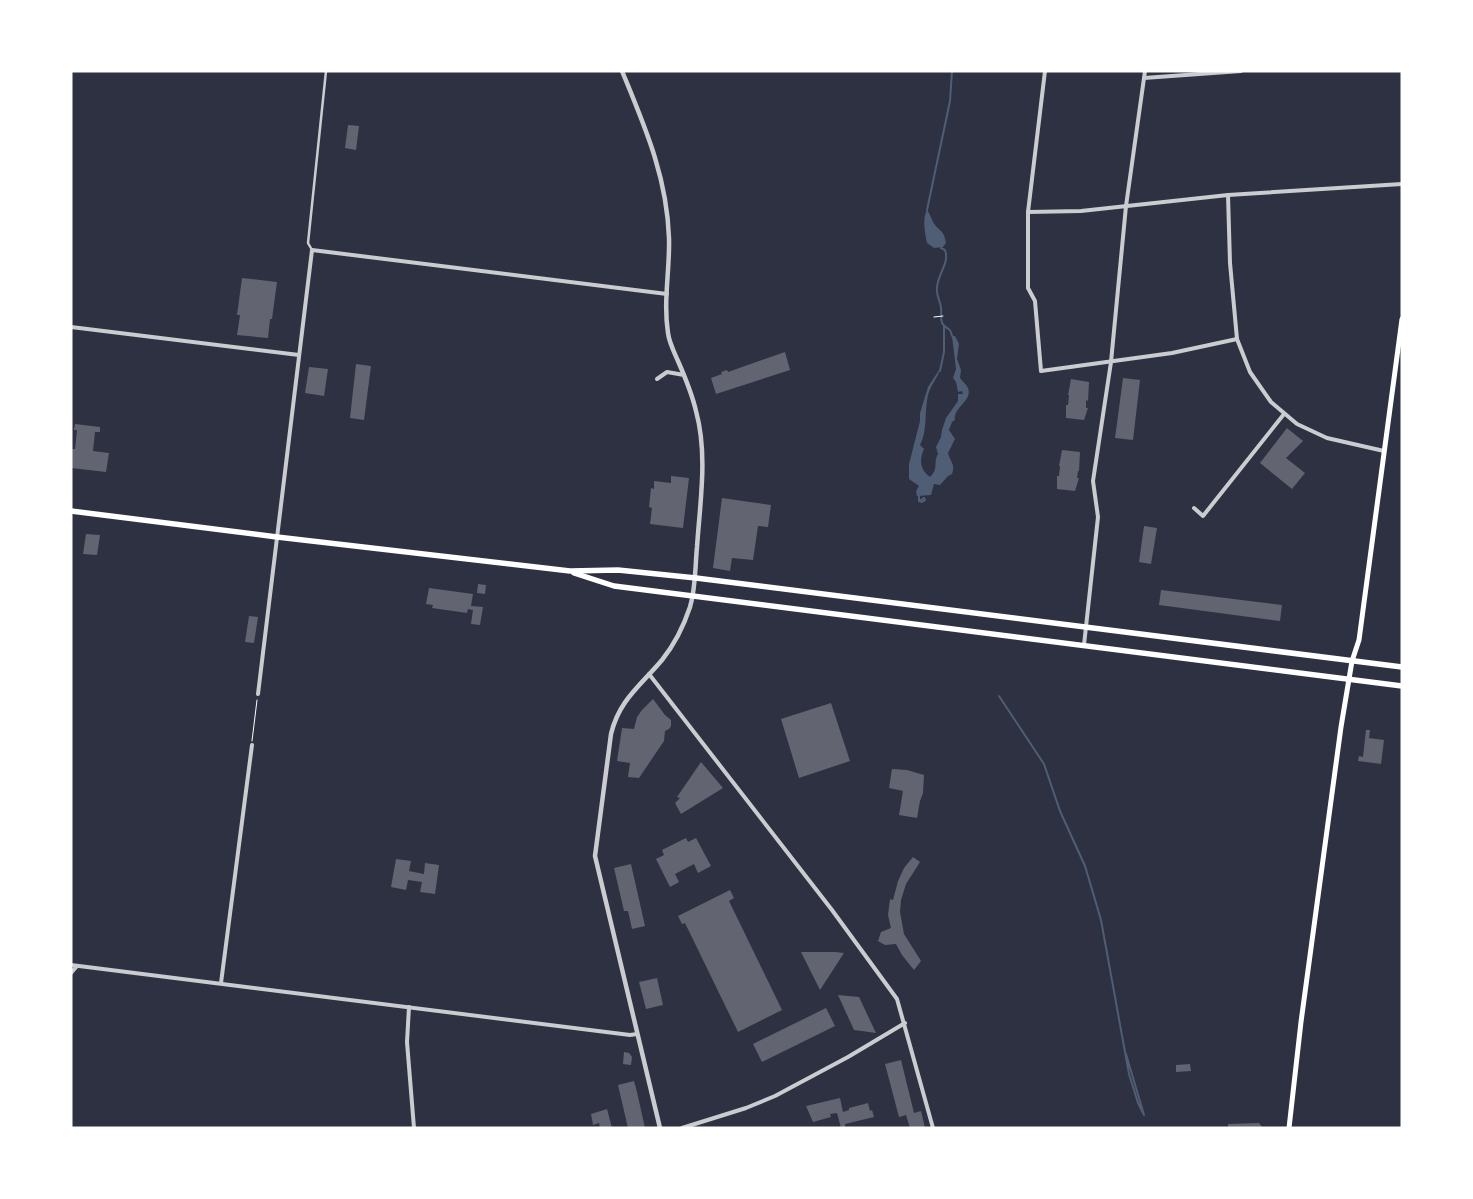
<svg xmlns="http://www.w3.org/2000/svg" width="1473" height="1199" font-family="Spectral,serif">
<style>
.water{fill:#4f5d75}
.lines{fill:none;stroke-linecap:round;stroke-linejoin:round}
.stream{stroke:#4f5d75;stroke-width:2}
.building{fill:#626471}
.path{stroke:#fff;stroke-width:1}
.pedestrian{stroke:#caccd0;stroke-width:2.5}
.minor{stroke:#caccd0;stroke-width:4}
.tertiary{stroke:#caccd0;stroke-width:4.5}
.secondary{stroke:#fff;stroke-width:5}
.primary{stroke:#fff;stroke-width:5.5}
</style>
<rect width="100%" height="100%" fill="#2d3142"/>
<g class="water">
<path d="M927,210C930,214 931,218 933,222C939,232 944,229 946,243L943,247L934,248L927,243C925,233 922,219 927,210Z"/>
<path d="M952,336H955L959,344L957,359L961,370L960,378C963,382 966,384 968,388C973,401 953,407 955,420L952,422L949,430L955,439L948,453C950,461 956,465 952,474L948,476L940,485L934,484L931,495L917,496L916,491L919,486L909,479V464L920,421V413L928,387L941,367C938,378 931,384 928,395C924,412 928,430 920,445L924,449C919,460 920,470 930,477C939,469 933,462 938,454L936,447L941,437L942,430L946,418L958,401V394H963L962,391L958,392L956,382L953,378L956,369Z"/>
</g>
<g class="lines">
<g class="stream">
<path d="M927,210L950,101L952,71"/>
<path d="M941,248L945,250C950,263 937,275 937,288C936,295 940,301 941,307C942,320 938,323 950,330L953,338"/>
<path d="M940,371L944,352V327"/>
<path d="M919,496V501L922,502L925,500L924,498L921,500"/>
<path d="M999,696L1044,764L1060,811L1085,866L1101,920L1129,1074L1138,1103L1144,1115L1126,1054"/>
</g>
</g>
<g class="building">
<path d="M348,125L359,126L356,150L345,148Z"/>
<path d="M242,278L277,282L272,319H270L268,338L237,335L240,315H237Z"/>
<path d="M785,352L790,370L716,394L711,378L722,374L721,372L727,370L728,372Z"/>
<path d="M356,364L371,366L364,420L350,418Z"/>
<path d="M309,367L328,369L324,396L305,393Z"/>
<path d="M1123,378L1140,380L1133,440L1115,438Z"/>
<path d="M1071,379L1089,382L1088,401L1086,400V408H1088L1084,420L1066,418V405H1068L1069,395H1068Z"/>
<path d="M75,424L100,427V432H95L93,451L109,453L106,472L71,468V449H75L77,430H74Z"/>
<path d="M1287,428L1303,441L1286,458L1305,473L1292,489L1260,463Z"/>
<path d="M1062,450L1080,452L1079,471H1078L1077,478H1079L1075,491L1057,489V476H1059L1060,466H1059Z"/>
<path d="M671,476L689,478L683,528L650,524L652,508L649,507L651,488L654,489V481L671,483Z"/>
<path d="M722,498L771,505L768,527L758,526L753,560L732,558L730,571L713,568Z"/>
<path d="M1144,526L1157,528L1151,564L1139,562Z"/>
<path d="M86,534L100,535L97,555L83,554Z"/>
<path d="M478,584L486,585L485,594L477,593Z"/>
<path d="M429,588L473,594L471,606L483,607L480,625L471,624L473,610L468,609L467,613L432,608L433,605L426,604Z"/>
<path d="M1161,590L1282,605L1280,621L1159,605Z"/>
<path d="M249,616L258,617L254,643L245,642Z"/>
<path d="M653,699L665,715L671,720V726L669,729L665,731L664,741L639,778L628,777L630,763L617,761L622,728L634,729L637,717L642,710Z"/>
<path d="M831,703L850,761L799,778L781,719Z"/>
<path d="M1366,730H1370L1369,738L1384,740L1381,764L1358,761L1359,756L1363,757Z"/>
<path d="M701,762L723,788L681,814L675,803L680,798L677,797Z"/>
<path d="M892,769L907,770L924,775L923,793L920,801L917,818L899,815L903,791L889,788Z"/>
<path d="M686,838L688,842L696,838L711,866L698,873L694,864L675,874L679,882L670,887L656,859L664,855L662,850Z"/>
<path d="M913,857L920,862L906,884L901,900L900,912L904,934L921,961L914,970L902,955L896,944L885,945L878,941L881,932L891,928L888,915L890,899L893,900L898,881L904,868Z"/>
<path d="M396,859L411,861L409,871L424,874L425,863L439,865L435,894L420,892L422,882L408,880L406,890L391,887Z"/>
<path d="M631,864L645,926L632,929L628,911H624L614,868Z"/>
<path d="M730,890L734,898L729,901L782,1010L738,1032L685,923L682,924L678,916Z"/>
<path d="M801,952H835L844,953L820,990Z"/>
<path d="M657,978L663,1005L646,1009L639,982Z"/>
<path d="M838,995L859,997L876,1033L854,1030Z"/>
<path d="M826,1008L835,1026L762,1062L753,1044Z"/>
<path d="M624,1052L629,1053L632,1057L631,1065L623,1064Z"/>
<path d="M901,1060L914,1113L921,1111L925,1128H910L906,1115L899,1117L885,1064Z"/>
<path d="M1190,1064L1191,1071L1176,1072V1065Z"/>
<path d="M634,1081L637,1092L645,1128H628L618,1085Z"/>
<path d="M840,1098L843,1112L849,1110V1108L868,1103L870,1111L872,1110L874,1117L845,1124V1127L843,1128H841L837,1113L830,1114L831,1117L813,1122L806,1106Z"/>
<path d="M607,1109L612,1128H600L599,1123L593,1125L591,1114Z"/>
<path d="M1259,1123L1263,1128H1228V1124Z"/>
</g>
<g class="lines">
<g class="path">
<path d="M934,317L943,316"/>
<path d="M252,741L257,700"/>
</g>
<path class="pedestrian" d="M312,250L308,243L326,71"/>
<g class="minor">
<path d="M1045,71L1028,212V288L1035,301L1041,371L1172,353L1237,339"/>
<path d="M1144,78L1241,71"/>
<path d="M1228,195L1230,263L1237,339L1250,372L1271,402L1297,424L1327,438L1384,451"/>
<path d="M1028,212L1081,211L1228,195L1402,184"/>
<path d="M71,327L299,355"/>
<path d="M657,379L667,372L684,375"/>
<path d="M1194,508L1203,516L1284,414"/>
<path d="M1084,645L1098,517L1093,481L1111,362L1126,206L1145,71"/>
<path d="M649,674L832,910L897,999L933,1128"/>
<path d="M258,694L312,250L667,294"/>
<path d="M71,965L630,1035L637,1034"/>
<path d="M71,973L77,966"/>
<path d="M221,983L252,745"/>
<path d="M409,1007L407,1042L414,1128"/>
<path d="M682,1128L746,1108L775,1096L848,1057L905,1023"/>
</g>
<path class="tertiary" d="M622,71C645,127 667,177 669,238C670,269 663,301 668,333C669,342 674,352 678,361C685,377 692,394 696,411C708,455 700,502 697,547C695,567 696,587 690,607C684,625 674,645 662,660C641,685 619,700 611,734L595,856L660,1128"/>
<path class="secondary" d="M1289,1128L1301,1022L1341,727L1352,661L1359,640L1402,319"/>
<g class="primary">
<path d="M71,511L277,537L570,571L618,570L696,578L1402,667"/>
<path d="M574,573L614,586L1402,686"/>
</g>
</g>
<rect width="1473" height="1199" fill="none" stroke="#ffffff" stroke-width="145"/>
</svg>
